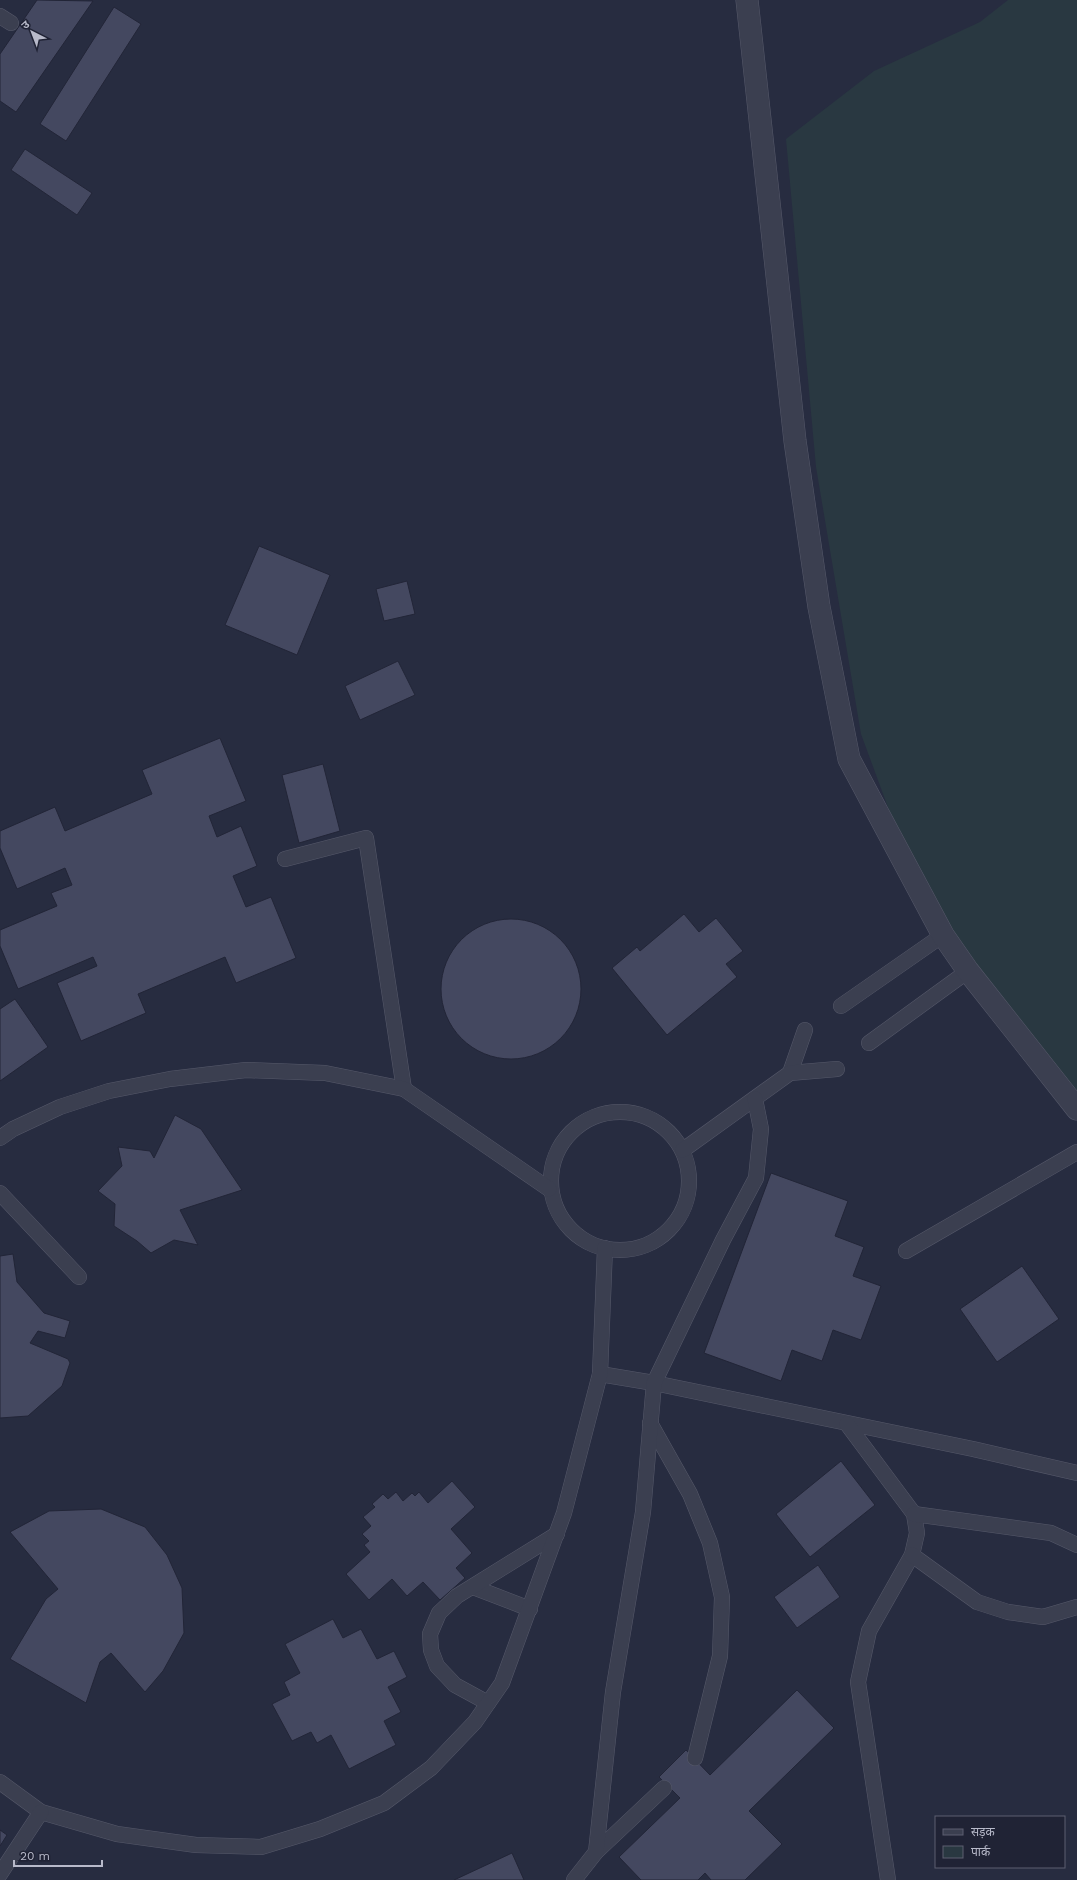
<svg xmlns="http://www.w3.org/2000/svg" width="1077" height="1880" font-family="'Work Sans','Noto Sans Devanagari',sans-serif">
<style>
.green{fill:#293841}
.building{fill:#444860;stroke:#222537}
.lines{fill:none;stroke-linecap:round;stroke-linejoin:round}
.lane-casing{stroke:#56596a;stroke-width:16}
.street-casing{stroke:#56596a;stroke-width:23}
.lane{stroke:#3b3f50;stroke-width:15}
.street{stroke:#3b3f50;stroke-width:22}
</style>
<rect width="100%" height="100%" fill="#272c40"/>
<path class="green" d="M1008,0H1077V1112L928,916L861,734L816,467L786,139L874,71L980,22Z"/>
<g class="building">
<path d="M37,0L93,1L16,112L0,101V54Z"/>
<path d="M114,7L141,24L66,141L40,124Z"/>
<path d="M25,149L92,193L77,215L11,170Z"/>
<path d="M259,546L330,575L297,655L225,625Z"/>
<path d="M407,581L415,614L384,621L376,589Z"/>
<path d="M398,661L415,695L360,720L345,686Z"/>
<path d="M220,738L246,801L209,816L217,837L241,826L257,866L233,876L246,907L271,897L296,958L236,983L225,957L138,994L146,1013L81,1041L57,983L97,966L93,957L18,989L0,946V930L57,906L51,893L72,885L65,868L17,889L0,848V831L55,807L65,831L152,794L142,770Z"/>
<path d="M323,764L340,831L299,843L282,775Z"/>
<path d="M684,914L699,932L716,918L743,951L726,964L737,977L667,1035L612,968L637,947L640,951Z"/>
<circle cx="511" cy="989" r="70"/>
<path d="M15,999L48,1047L0,1081V1009Z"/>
<path d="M175,1115L201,1129L242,1190L180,1210L198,1245L174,1240L151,1253L137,1241L114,1226L115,1204L98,1191L122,1166L118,1147L150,1151L154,1158Z"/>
<path d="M771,1173L848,1201L835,1236L864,1247L853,1276L881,1286L861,1340L833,1330L822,1361L792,1350L781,1381L704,1353Z"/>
<path d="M13,1254L17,1282L44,1313L70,1321L65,1338L38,1331L30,1343L68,1359L70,1363L62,1386L28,1416L0,1418V1256Z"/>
<path d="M1022,1266L1059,1319L997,1362L960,1309Z"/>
<path d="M841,1461L875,1505L810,1557L776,1514Z"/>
<path d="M452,1481L475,1507L451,1529L472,1553L456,1568L465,1578L440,1600L423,1582L407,1596L392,1579L369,1600L346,1574L370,1552L364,1545L369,1541L362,1534L371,1526L363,1517L375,1507L372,1504L383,1494L388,1499L396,1492L403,1501L412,1493L415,1496L419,1492L428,1503Z"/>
<path d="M101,1509L145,1527L167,1555L182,1588L184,1633L163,1671L145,1692L111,1653L100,1662L86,1703L10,1659L46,1599L58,1589L10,1532L49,1511Z"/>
<path d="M818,1565L840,1597L797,1628L774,1597Z"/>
<path d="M333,1619L343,1638L361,1629L377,1659L394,1651L407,1677L388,1687L401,1712L384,1721L396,1745L349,1769L331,1735L317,1743L311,1732L292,1741L272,1704L290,1695L284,1682L300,1673L285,1644Z"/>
<path d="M797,1690L834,1728L749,1811L782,1844L745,1880H711L705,1873L698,1880H641L619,1857L680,1798L659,1777L686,1750L710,1775Z"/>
<path d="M0,1830L7,1835L0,1846Z"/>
<path d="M512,1853L524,1880H454Z"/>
</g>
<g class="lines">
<defs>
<g id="lane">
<path d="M0,16L11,23"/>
<path d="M285,859L366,838L404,1089"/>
<path d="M841,1006L943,935"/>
<path d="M869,1043L968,971"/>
<path d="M790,1073L805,1030"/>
<circle cx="620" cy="1181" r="69"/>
<path d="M0,1138L13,1129L60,1107L109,1091L170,1079L246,1070L325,1073L404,1089L549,1189"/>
<path d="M683,1150L790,1073L837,1069"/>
<path d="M0,1193L79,1277"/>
<path d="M906,1251L1077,1152"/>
<path d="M600,1374L654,1383L973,1449L1077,1473"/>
<path d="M650,1423L690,1494L710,1543L722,1597L720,1656L695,1758"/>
<path d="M847,1424L914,1514L917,1533L912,1555L869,1631L858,1682L888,1880"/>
<path d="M914,1514L1051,1533L1077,1545"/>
<path d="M912,1555L977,1602L1008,1612L1043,1617L1077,1607"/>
<path d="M473,1587L530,1609"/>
<path d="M488,1703L455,1685L437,1666L431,1650L430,1634L439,1613L457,1596L557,1534"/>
<path d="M0,1782L41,1812L117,1834L196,1845L261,1847L320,1829L384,1803L431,1768L475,1722L502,1683L564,1513L600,1374L605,1248"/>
<path d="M596,1852L664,1788"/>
<path d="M0,1874L41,1812"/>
<path d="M574,1880L596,1852L613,1692L643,1512L654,1383L723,1240L756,1178L761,1129L755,1099"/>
</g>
<path id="street" d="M747,0L795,441L819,607L849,759L943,935L968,971L1077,1109"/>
</defs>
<use href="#lane" class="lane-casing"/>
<use href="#street" class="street-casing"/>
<use href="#lane" class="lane"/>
<use href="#street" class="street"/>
</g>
<rect x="935" y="1816" width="130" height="52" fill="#202335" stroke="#5d5f71"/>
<rect x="943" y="1829" width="20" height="6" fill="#3b3f50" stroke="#5d5f71"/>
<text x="971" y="1836" font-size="12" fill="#b8baca">सड़क</text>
<rect x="943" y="1846" width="20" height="12" fill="#293841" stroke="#5d5f71"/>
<text x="971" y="1856" font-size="12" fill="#b8baca">पार्क</text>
<g transform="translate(32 32) rotate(318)" stroke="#202335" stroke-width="3" paint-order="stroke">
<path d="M0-3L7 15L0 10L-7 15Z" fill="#b8baca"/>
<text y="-6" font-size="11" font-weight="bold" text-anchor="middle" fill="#b8baca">उ</text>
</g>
<path d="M14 1860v6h88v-6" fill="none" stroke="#b8baca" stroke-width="2"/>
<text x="20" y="1860" font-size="12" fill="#b8baca" stroke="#202335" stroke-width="3" paint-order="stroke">20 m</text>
</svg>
